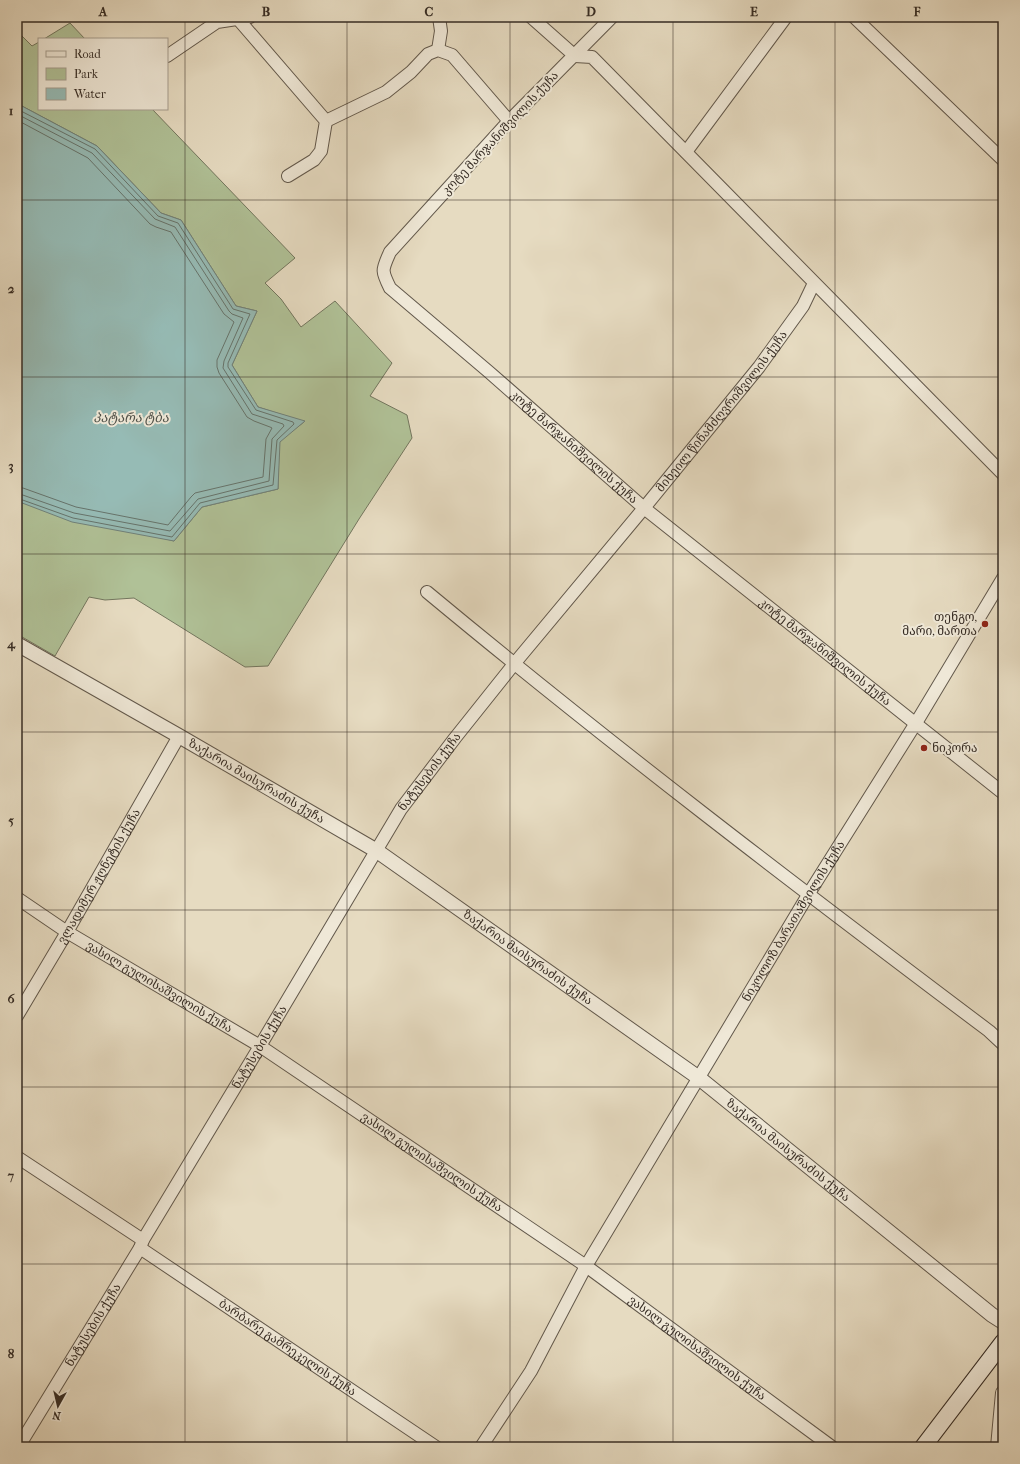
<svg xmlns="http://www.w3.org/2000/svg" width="1020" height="1464" font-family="'IM FELL French Canon','Noto Serif Georgian',serif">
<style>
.green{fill:#b0c197;stroke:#73765e}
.water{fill:#96bbb5;stroke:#70827b}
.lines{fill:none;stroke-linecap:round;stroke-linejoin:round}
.shore{stroke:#66746c;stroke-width:1}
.minor-casing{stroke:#62584b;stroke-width:14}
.tertiary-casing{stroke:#62584b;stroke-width:16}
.secondary-casing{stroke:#362c24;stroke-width:18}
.minor{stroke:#efe8d7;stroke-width:12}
.tertiary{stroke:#efe8d7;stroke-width:14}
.secondary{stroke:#efe8d7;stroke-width:16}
.grid{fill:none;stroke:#362c24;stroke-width:1;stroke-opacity:0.55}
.poi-dot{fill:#8f2418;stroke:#efe8d7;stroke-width:1.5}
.labels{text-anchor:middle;stroke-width:4;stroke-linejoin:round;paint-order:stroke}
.street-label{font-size:12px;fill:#362c24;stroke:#efe8d7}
.poi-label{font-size:12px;fill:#362c24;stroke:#efe8d7;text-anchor:end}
.water-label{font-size:13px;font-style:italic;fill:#4e5048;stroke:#efe8d7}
.neatline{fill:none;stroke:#362c24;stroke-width:1.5}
.grid-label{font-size:13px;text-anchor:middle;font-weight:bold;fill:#362c24}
</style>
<rect width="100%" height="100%" fill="#e6dbc1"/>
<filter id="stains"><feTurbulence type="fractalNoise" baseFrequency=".005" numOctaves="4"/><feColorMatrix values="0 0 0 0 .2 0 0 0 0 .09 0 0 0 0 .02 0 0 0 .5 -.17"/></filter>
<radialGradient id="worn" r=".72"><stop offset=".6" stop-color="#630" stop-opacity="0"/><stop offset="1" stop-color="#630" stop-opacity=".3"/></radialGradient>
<g class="green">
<path d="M70,23L85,39H44Z"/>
<path d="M17,31L32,46L39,42V109H152L295,258L265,283L281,299L301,327L335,301L392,363L370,396L407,415L412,438L359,519L268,666L245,667L134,598L105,600L89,597L55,656L17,634V500L174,541L202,507L278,489L279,441L304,422L258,407L232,365L257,311L236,306L181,220L161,213L97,146L20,105H17Z"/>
</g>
<path class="water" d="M17,105H20L97,146L161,213L181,220L236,306L257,311L232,365L258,407L305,421L280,442L278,489L202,507L174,541L72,522L17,501Z"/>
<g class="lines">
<g class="shore">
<path d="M17,109L95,149L158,216L178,223L233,309L250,314L228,363V367L256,410L293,422L294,424L277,440L273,485L200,503L172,537L73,518L17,498"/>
<path d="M17,114L92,153L155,219L175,227L229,311L232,314L243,318L224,361L223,368L252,414L283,424L284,426L272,439L269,481L198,499L170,531L74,513L17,493"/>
<path d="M17,120L88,158L150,224L156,227L171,232L224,314L234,322L217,360V367L219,373L247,417L254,421L270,427L272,428L266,439L263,477L195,493L191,497L168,525L76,507L23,488L17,487"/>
</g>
<defs>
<g id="minor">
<path d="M531,17L575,56"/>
<path id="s1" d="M612,17L509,121L390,252C382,270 381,270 390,288L489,372L644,508L1003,793"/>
<path d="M854,17L1003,160"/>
<path d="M238,19L326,121L321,151L314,160L288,176"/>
<path d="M438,50L441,31L439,17"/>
<path d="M167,56L217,22L250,17"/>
<path d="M575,56L592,57L1003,474"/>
<path d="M326,121L386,92L411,72L428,54L438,50L452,55L509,121"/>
<path d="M686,152L786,17"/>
<path d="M427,592C610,744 799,888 989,1031L1003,1044"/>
<path id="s2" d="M17,898L67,932L260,1046L586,1266L832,1447"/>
<path id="s3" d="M17,1016L67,932L179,736"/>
<path d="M17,1157L143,1240"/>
<path id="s4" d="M140,1248L436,1447"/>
<path id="s5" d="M22,1441L140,1248L143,1240L260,1046L401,809L455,738L514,664L644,508L759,367L803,306L814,283"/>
<path id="s6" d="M481,1447L531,1371L586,1266L808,895L916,723L1003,578"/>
</g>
<g id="tertiary">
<path id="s7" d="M17,644L179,736L377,851L699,1078L992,1315L1003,1322"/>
<path d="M998,1447L1003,1393"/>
</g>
<path id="secondary" d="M923,1447L1003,1342"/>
</defs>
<use href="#minor" class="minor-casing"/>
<use href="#tertiary" class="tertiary-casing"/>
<use href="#secondary" class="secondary-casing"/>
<use href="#minor" class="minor"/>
<use href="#tertiary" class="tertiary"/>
<use href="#secondary" class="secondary"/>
</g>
<path class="grid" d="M185,17V1447M347,17V1447M510,17V1447M673,17V1447M835,17V1447M17,200H1003M17,377H1003M17,554H1003M17,732H1003M17,910H1003M17,1087H1003M17,1264H1003"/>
<g class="poi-dot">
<circle cx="985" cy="624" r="4"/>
<circle cx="924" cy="748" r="4"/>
</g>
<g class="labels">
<g class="street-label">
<text transform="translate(500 133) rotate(-47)" y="4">კოტე მარჯანიშვილის ქუჩა</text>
<text dy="4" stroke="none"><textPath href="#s5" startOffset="1248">მიხეილ წინამძღვრიშვილის ქუჩა</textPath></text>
<text dy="4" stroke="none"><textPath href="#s1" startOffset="605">კოტე მარჯანიშვილის ქუჩა</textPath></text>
<text dy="4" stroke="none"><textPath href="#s1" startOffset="929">კოტე მარჯანიშვილის ქუჩა</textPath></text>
<text dy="4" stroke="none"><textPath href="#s5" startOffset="784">ნატუსების ქუჩა</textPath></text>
<text dy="4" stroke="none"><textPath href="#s7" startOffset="276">ზაქარია მაისურაძის ქუჩა</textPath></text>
<text dy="4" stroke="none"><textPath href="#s3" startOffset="162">ვლადიმერ ჟღნეტის ქუჩა</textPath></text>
<text dy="4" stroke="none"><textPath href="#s6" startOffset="612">ნიკოლოზ ბარათაშვილის ქუჩა</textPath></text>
<text dy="4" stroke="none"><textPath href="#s7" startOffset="600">ზაქარია მაისურაძის ქუჩა</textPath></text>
<text dy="4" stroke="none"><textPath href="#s2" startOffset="168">ვასილ გულისაშვილის ქუჩა</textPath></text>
<text dy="4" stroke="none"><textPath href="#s5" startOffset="460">ნატუსების ქუჩა</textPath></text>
<text dy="4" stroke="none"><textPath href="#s7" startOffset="924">ზაქარია მაისურაძის ქუჩა</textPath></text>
<text dy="4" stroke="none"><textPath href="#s2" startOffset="492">ვასილ გულისაშვილის ქუჩა</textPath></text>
<text dy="4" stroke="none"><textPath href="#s5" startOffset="136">ნატუსების ქუჩა</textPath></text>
<text dy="4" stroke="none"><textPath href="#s4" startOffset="178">ბარბარე გამრეკელის ქუჩა</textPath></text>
<text dy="4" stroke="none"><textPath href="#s2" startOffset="816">ვასილ გულისაშვილის ქუჩა</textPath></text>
</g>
<g class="poi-label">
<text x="977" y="621">თენგო,<tspan x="977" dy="14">მარი, მართა</tspan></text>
<text x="932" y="752" text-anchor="start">ნიკორა</text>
</g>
<g class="water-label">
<text x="131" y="422">პატარა ტბა</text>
</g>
</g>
<rect width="1020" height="1464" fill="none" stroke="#e6dbc1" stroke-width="44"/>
<rect x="38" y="38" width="130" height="72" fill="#efe8d7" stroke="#a59d8f"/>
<rect x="46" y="51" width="20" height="6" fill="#efe8d7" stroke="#a59d8f"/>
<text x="74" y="58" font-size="12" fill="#362c24">Road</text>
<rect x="46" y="68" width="20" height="12" fill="#b0c197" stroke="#a59d8f"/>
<text x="74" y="78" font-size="12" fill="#362c24">Park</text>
<rect x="46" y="88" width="20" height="12" fill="#96bbb5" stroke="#a59d8f"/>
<text x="74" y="98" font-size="12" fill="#362c24">Water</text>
<g transform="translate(58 1406) rotate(188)" stroke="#efe8d7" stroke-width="3" paint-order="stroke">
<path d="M0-3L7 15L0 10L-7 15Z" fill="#362c24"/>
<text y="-6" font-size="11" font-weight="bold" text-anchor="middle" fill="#362c24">N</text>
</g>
<rect x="22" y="22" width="976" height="1420" class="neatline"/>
<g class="grid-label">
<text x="103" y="16">A</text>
<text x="266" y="16">B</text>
<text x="429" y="16">C</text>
<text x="591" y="16">D</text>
<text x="754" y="16">E</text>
<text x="917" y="16">F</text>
<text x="11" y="115">1</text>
<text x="11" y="293">2</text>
<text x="11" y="470">3</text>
<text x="11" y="648">4</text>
<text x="11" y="825">5</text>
<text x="11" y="1003">6</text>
<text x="11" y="1180">7</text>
<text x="11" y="1358">8</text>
</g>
<rect width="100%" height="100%" filter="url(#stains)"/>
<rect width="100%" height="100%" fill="url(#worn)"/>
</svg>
